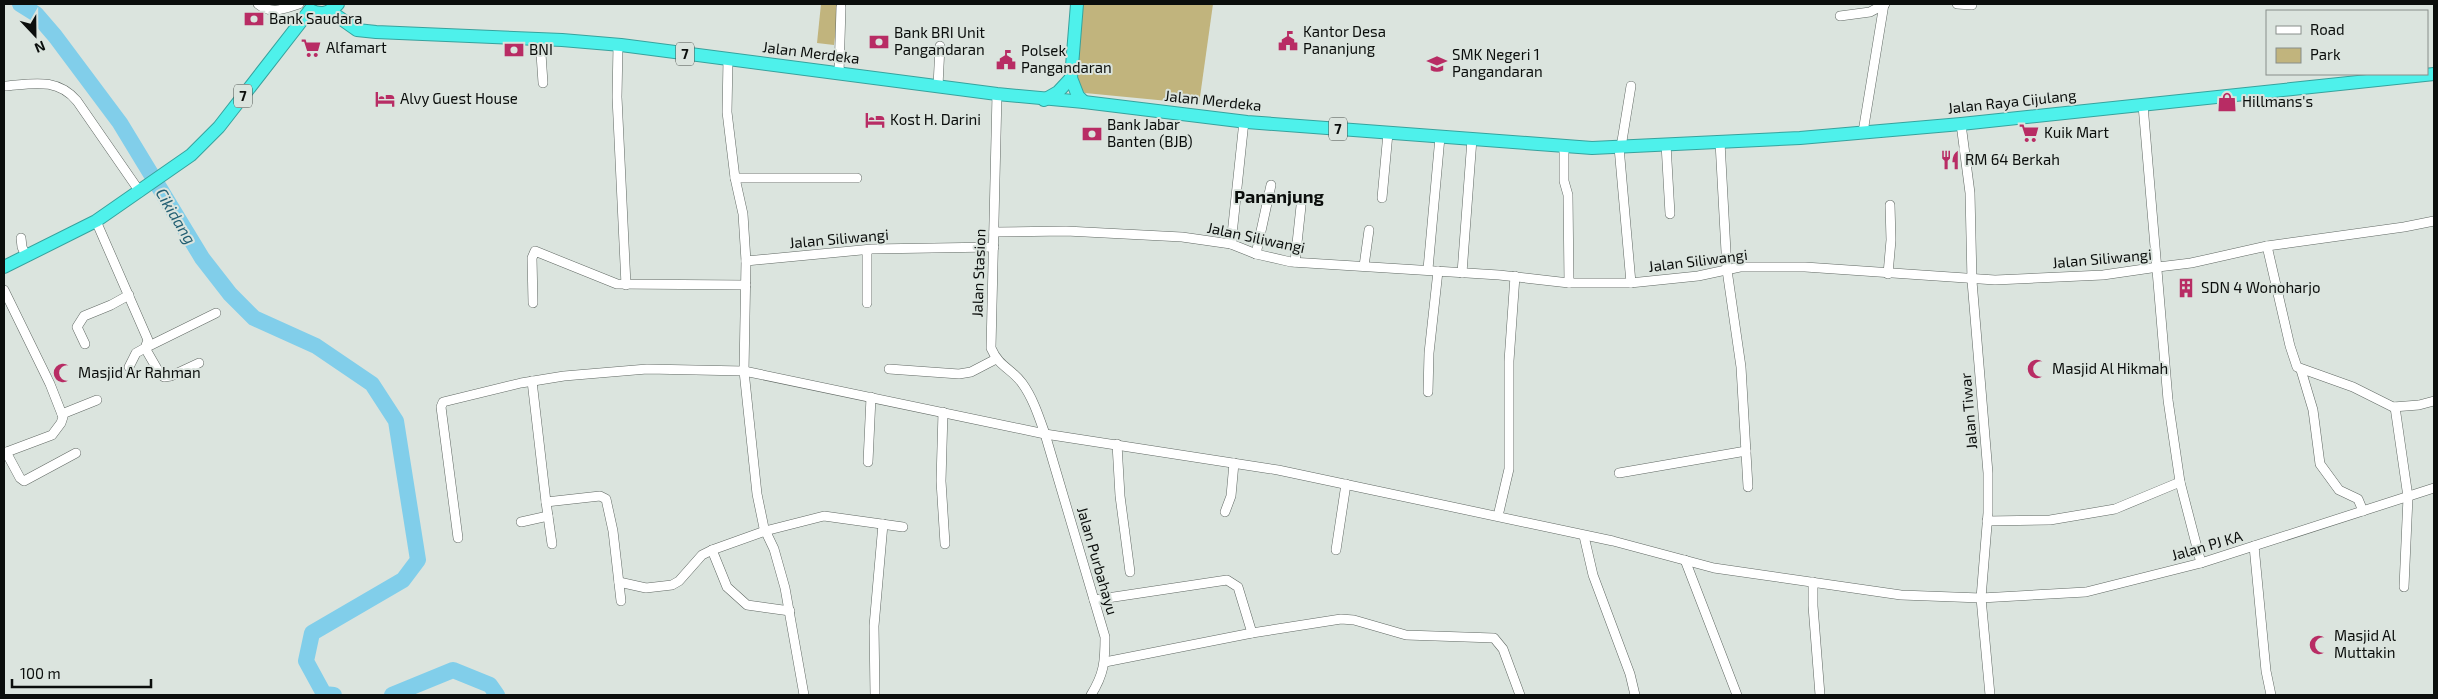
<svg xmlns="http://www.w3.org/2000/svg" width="2438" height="699" font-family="'Exo 2',sans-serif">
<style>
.green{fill:#c1b47d}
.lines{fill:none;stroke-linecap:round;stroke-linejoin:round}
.river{stroke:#81ceea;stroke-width:16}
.minor-casing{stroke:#606863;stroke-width:10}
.highway-casing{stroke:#37a29d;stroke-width:14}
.minor{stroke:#fff;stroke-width:9}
.highway{stroke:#4ef1eb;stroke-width:12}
.labels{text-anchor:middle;stroke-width:4;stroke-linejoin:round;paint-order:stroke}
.shield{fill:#dbe4de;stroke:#494e4b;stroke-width:1}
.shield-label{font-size:14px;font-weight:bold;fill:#0b0e0c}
.poi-label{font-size:15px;fill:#0b0e0c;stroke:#dbe4de;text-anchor:start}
.street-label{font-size:15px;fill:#0b0e0c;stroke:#dbe4de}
.water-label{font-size:16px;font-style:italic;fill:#225f73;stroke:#dbe4de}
.quarter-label{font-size:18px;font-weight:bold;fill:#0b0e0c;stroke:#dbe4de}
</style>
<rect width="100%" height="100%" fill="#dbe4de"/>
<g class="green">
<path d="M821,4H839L834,45L817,43Z"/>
<path d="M1081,4H1213L1199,104L1085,93L1078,87L1076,80Z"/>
</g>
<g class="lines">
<g class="river">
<path d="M20,4L36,14L55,36L120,123L202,258L230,294L254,318L316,346L372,384L396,421L418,560L403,580L312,633L306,661L324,694L334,695"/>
<path d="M392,695L453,670L490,685L497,695"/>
</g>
<defs>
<g id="minor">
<path d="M258,4C271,15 284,9 299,4"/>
<path d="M1957,4L1972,5"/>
<path d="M1840,16L1870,12L1885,4"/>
<path d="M540,39L543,83"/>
<path d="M618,45L617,97L626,285"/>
<path d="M728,59L727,112L735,178L743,214L746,261L744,371L757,494L764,528L774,549L785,588L804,695"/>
<path d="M839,73L841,7"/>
<path d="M4,86C32,84 57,77 77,101L140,192"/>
<path d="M938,86L940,46"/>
<path d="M997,94L991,348C999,367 1011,368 1022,383C1033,398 1039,417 1045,434L1105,637C1105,662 1104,674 1091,695"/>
<path d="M2143,105L2168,400L2180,482L2201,563"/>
<path d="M1961,124L1970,193L1972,281L1988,473V513L1981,598L1990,695"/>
<path d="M1863,132L1884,4"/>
<path d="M1720,142L1727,270L1741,367L1748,487"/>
<path d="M1666,144L1670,214"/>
<path d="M1564,146V181L1568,195L1569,283"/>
<path d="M1619,147L1631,283"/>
<path d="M1621,147L1631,86"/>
<path d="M735,178H857"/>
<path d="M1382,198L1388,133"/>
<path d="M96,221L148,340L145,348L136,353L129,367"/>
<path d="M994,232L1066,231L1182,237L1231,244L1256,254L1291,262L1499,275L1569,283H1630L1698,276L1740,267H1805L1995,280L2103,275L2158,267L2191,263L2267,246L2404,227L2434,221"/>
<path d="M21,238L22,247L26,256"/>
<path d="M1231,244L1244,121"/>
<path d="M2267,246L2290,346L2297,367L2353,387L2393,407L2419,405L2434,401"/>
<path d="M1256,254L1271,185"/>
<path d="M746,261L872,249L994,247"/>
<path d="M1295,262L1301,206"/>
<path d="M1364,266L1369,230"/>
<path d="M1428,269L1440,137"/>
<path d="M1462,273L1472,139"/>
<path d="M1888,274L1891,240L1890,205"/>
<path d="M4,290L50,384L63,417L61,423L52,435L4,453"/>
<path d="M533,303L532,258L535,251L617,284L746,285"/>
<path d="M867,303V250"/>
<path d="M85,344L77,327L84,316L111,305L129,295"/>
<path d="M199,363L171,376L164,377L160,374L145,348L216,313"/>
<path d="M889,369L959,374L971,372L996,359"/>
<path d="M2301,370L2313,410L2320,464L2339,490L2358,499L2363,511"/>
<path d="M532,381L546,502L600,496L606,499L613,531L621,601"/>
<path d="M1428,392L1429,353L1438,271"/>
<path d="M2395,407L2408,497L2404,587"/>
<path d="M943,412L941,481L945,544"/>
<path d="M62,414L97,400"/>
<path d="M1117,444L1120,496L1130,572"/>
<path d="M6,452L20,478L24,481L76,453"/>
<path d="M868,462L871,397"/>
<path d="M1619,473L1746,451"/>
<path d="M546,502L552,544"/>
<path d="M1225,512L1231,496L1234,463"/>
<path d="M1498,516L1509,469V361L1515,276"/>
<path d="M1987,521L2050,520L2115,509L2180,482"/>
<path d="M521,522L548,516"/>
<path d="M1584,536L1593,575L1630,674L1635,695"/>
<path d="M458,538L441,407L443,402L521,383L564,376L647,369L744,371L1045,434L1278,470L1613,541L1714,568L1901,595L1981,598L2086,592L2201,563L2434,488"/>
<path d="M2254,546L2266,671L2271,695"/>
<path d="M712,550L727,587L747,605L790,611"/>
<path d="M1336,550L1346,484"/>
<path d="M1685,560L1737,695"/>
<path d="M619,582L646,588L672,585L679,581L702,555L712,550L765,531L824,516L903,527"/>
<path d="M1813,582V606L1820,695"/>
<path d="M1094,600L1227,580L1238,587L1252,633"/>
<path d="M1105,662L1252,633L1341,619L1354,620L1406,635L1494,638L1503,649L1520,695"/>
<path d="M875,695L874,626L883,524"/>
</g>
<g id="highway">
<path d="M1077,4L1071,78L1078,96L1084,102"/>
<path d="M310,10C322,16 329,13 338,4"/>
<path d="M330,11L357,30L376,32L562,40L621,45L997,94L1084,102L1247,122L1592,148L1800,138L1961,124L2434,74"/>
<path d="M1044,100L1058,92L1071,78"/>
<path d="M4,267L96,221L191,155L219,127L310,10"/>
</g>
</defs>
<use href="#minor" class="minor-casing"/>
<use href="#highway" class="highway-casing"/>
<use href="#minor" class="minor"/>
<use href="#highway" class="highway"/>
</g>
<defs>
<symbol id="bank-bare" viewBox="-9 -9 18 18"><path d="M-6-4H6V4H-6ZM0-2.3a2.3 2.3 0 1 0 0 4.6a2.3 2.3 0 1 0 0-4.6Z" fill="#b82c64" stroke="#dbe4de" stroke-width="2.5" paint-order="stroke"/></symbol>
<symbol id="civic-bare" viewBox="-9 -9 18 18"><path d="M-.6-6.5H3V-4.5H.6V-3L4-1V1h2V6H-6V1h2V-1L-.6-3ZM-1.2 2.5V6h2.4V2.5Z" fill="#b82c64" stroke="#dbe4de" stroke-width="2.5" paint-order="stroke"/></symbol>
<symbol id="supermarket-bare" viewBox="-9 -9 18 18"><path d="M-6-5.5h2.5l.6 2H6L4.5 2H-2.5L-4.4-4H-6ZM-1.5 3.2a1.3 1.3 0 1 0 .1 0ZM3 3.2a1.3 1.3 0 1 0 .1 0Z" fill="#b82c64" stroke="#dbe4de" stroke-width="2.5" paint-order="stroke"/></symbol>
<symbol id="school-bare" viewBox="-9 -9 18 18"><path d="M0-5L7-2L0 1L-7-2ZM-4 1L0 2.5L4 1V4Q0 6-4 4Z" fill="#b82c64" stroke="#dbe4de" stroke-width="2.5" paint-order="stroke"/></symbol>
<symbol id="hotel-bare" viewBox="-9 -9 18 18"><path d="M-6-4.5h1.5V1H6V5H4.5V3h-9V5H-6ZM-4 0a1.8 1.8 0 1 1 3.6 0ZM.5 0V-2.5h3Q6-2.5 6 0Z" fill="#b82c64" stroke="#dbe4de" stroke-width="2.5" paint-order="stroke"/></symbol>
<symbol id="shop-bare" viewBox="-9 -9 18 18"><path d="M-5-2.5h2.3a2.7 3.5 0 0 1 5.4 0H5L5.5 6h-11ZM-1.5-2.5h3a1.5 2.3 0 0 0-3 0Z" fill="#b82c64" stroke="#dbe4de" stroke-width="2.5" paint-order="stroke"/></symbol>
<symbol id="restaurant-bare" viewBox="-9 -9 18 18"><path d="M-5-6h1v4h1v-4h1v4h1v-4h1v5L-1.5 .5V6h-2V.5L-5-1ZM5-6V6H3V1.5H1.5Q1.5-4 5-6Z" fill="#b82c64" stroke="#dbe4de" stroke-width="2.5" paint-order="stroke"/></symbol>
<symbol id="building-bare" viewBox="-9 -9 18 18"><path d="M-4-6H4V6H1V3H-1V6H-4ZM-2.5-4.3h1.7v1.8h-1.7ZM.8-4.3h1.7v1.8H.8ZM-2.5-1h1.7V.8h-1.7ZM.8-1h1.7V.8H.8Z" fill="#b82c64" stroke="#dbe4de" stroke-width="2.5" paint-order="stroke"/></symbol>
<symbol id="mosque-bare" viewBox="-9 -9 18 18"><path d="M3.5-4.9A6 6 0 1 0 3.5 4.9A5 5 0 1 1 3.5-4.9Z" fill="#b82c64" stroke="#dbe4de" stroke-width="2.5" paint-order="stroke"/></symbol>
</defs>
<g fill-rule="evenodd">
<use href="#bank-bare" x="240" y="5" width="28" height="28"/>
<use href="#civic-bare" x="1274" y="27" width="28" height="28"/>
<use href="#bank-bare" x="865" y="28" width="28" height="28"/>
<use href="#supermarket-bare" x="297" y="34" width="28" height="28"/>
<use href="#bank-bare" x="500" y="36" width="28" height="28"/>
<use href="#civic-bare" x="992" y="46" width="28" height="28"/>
<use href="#school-bare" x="1423" y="50" width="28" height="28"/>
<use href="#hotel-bare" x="371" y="85" width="28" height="28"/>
<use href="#shop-bare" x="2213" y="88" width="28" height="28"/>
<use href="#hotel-bare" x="861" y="106" width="28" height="28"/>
<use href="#supermarket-bare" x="2015" y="119" width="28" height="28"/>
<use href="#bank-bare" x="1078" y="120" width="28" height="28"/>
<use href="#restaurant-bare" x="1936" y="146" width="28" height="28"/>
<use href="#building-bare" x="2172" y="274" width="28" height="28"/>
<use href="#mosque-bare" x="2023" y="355" width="28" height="28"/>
<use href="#mosque-bare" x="49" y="359" width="28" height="28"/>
<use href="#mosque-bare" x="2305" y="631" width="28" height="28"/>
</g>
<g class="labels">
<g class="shield">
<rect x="676" y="42.5" width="18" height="23" rx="4"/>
<rect x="234" y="84.5" width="18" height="23" rx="4"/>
<rect x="1329" y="117.5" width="18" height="23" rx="4"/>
</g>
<g class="shield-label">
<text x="685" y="59">7</text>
<text x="243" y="101">7</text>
<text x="1338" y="134">7</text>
</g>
<g class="poi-label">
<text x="269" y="24">Bank Saudara</text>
<text x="1303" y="37">Kantor Desa<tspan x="1303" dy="17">Pananjung</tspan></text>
<text x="894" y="38">Bank BRI Unit<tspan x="894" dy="17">Pangandaran</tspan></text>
<text x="326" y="53">Alfamart</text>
<text x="529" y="55">BNI</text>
<text x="1021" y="56">Polsek<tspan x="1021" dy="17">Pangandaran</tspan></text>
<text x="1452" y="60">SMK Negeri 1<tspan x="1452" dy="17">Pangandaran</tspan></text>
<text x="400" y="104">Alvy Guest House</text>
<text x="2242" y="107">Hillmans's</text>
<text x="890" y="125">Kost H. Darini</text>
<text x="1107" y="130">Bank Jabar<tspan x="1107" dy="17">Banten (BJB)</tspan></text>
<text x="2044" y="138">Kuik Mart</text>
<text x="1965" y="165">RM 64 Berkah</text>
<text x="2201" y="293">SDN 4 Wonoharjo</text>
<text x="2052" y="374">Masjid Al Hikmah</text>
<text x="78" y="378">Masjid Ar Rahman</text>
<text x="2334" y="641">Masjid Al<tspan x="2334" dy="17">Muttakin</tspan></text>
</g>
<g class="street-label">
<text transform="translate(811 53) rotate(7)" y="5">Jalan Merdeka</text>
<text transform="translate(1213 101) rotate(6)" y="5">Jalan Merdeka</text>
<text transform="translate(2012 102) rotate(-6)" y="5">Jalan Raya Cijulang</text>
<text transform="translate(1256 238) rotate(12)" y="5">Jalan Siliwangi</text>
<text transform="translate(839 239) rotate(-5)" y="5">Jalan Siliwangi</text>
<text transform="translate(2102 259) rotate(-5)" y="5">Jalan Siliwangi</text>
<text transform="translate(1698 261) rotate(-7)" y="5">Jalan Siliwangi</text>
<text transform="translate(979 273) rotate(-88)" y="5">Jalan Stasion</text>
<text transform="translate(1969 411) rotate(-95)" y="5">Jalan Tiwar</text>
<text transform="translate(2207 546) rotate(-16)" y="5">Jalan PJ KA</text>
<text transform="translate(1097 561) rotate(74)" y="5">Jalan Purbahayu</text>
</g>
<g class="water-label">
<text transform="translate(176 216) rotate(59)" y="6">Cikidang</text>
</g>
<g class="quarter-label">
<text x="1279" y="203">Pananjung</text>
</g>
</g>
<rect width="2438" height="699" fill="none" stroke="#0b0e0c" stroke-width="10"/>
<rect x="2266" y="10" width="162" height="65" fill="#dbe4de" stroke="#888e8a"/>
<rect x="2276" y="26" width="25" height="8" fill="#ffffff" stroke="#888e8a"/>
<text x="2310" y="35" font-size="15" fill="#0b0e0c">Road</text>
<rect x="2276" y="48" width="25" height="15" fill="#c1b47d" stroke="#888e8a"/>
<text x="2310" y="60" font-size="15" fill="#0b0e0c">Park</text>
<g transform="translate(35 35) rotate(158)" stroke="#dbe4de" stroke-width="4" paint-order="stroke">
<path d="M0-4L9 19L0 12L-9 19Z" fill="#0b0e0c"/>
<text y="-8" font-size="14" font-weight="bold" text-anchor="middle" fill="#0b0e0c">N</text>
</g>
<path d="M12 679v8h139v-8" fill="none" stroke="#0b0e0c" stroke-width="2.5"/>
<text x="20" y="679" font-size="15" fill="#0b0e0c" stroke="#dbe4de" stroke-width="4" paint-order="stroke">100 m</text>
</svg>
